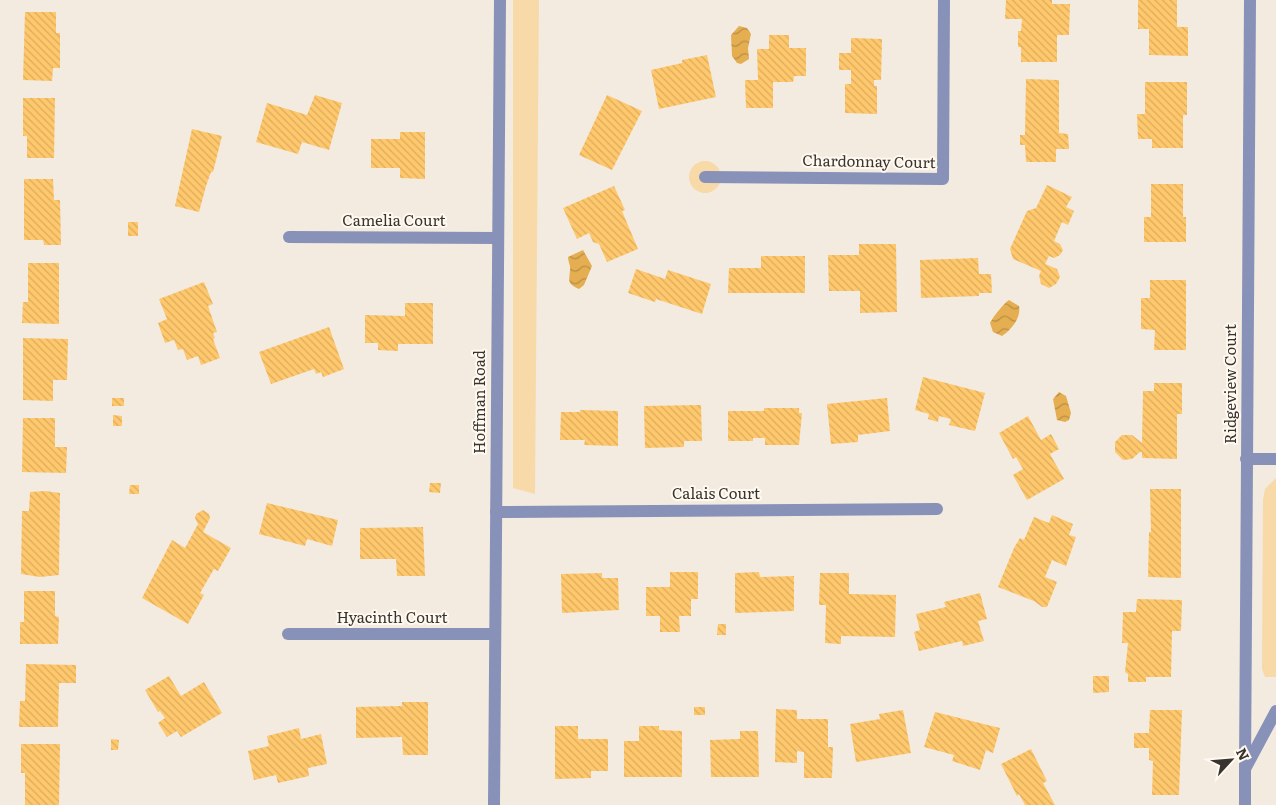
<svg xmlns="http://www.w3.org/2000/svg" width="1276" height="805" font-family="Literata,serif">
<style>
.grass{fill:#f8d9a8}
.water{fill:url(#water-waves)}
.building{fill:url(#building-back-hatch)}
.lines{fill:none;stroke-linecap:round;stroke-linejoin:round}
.minor{stroke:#8891b7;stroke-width:12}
.labels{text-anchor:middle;stroke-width:4;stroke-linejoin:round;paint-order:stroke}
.street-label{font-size:15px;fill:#373430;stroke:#fff9f0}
</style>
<defs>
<pattern id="water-waves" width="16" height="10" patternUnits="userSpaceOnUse" patternTransform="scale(1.25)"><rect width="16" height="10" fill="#e4ae51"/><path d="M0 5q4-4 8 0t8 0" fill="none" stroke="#ba8e44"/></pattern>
<pattern id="building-back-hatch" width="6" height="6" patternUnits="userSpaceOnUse" patternTransform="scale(1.25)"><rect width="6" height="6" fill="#ffc86c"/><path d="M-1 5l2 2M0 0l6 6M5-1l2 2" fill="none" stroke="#dbac5e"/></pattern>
</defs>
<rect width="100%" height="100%" fill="#f3ebe0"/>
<g class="grass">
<path d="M513,0H539L535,494L513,488Z"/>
<circle cx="705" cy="177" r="16"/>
<path d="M1276,478V677H1265L1262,669L1263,500L1265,489Z"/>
</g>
<g class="water">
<path d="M739,26L747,28L751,34L748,48L749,59L741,64L737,63L732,56L731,35Z"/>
<path d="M583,250L592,266L584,285L579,289C567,283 569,282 570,270C571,266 568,262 568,257Z"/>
<path d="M1009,300L1019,306C1021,316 1014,326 1006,333L1002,336L993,332L990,323C993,317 1004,303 1009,300Z"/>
<path d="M1059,392L1066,396L1071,413L1069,420L1065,422L1057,420L1053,399Z"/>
</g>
<g class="building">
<path d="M1006,0H1052V4H1070L1069,35H1057V62H1021V47H1018V31H1021L1022,19H1005Z"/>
<path d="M1138,0H1177V27H1188V56L1149,55V29H1138Z"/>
<path d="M25,12H56V33H60V68H53L52,81L23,80Z"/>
<path d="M769,35H789V48H806V76H794L793,82H773V108H746L745,80H758L757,49H769Z"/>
<path d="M851,38L882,39L881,80H874V86H877V114L845,113V84H851V70H839V53H851Z"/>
<path d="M707,55L716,97L659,109L651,70L682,63V60Z"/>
<path d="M1026,79L1059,80V133L1068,134L1069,149H1056V162H1026L1025,145H1020V135H1025Z"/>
<path d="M1145,82H1187V115H1183V148H1152V139H1138L1137,114H1145Z"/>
<path d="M315,95L342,103L329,150L302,142L298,154L256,142L267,103L307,115Z"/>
<path d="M607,95L642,111L612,170L579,155Z"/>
<path d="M23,98H55L54,158H27V136H23Z"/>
<path d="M192,129L222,136L213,172H211L206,186L199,212L175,206Z"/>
<path d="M400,132H425V179L400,178V168H371V139H400Z"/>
<path d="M24,179H53L54,200H60L61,245H44L43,240H24Z"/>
<path d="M1151,184H1183V217H1186V242H1144V217H1151Z"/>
<path d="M1047,185L1072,197L1066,207L1074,211L1068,225L1062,222L1054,241L1060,244L1063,250L1060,255L1054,258L1049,256L1045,264L1057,269L1060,277L1056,284L1049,288L1041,284L1039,276L1041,271L1013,259L1010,249L1027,211L1036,208Z"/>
<path d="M614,186L625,210L622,211L638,249L607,262L599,244L593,242L589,233L577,239L563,208Z"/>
<rect x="128" y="222" width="10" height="14"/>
<path d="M859,244H896L897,312L860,313V291H829L828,255H859Z"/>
<path d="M761,256H805V293H728L729,268H761Z"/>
<path d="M978,258L979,274H991L992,293H979V296L921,298L920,260Z"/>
<path d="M28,263H59V324L22,323L23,302H28Z"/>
<path d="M636,269L665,279L668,270L711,284L702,314L656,299L655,302L628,293Z"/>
<path d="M1150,280H1186V350H1154L1155,330L1141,329V298H1150Z"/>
<path d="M204,282L213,304L208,306L217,332L213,333L215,338L213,339L220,358L201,365L198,356L187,360L183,349L178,350L174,340L165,343L158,323L167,319L159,299Z"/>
<path d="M405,303H433V344H398V351L378,350V343H365V315L405,316Z"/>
<path d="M329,327L344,369L323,377L321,372L316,374L314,369L271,384L259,352Z"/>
<path d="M23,338L68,339L67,380H53V401L23,400Z"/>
<path d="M923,377L985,393L975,431L949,425L951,419L939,416L938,422L928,419L929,414L915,410Z"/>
<path d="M1154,383H1182V414H1177V459L1142,458V452H1140L1132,459L1123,460L1115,452V442L1122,435H1132L1142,443L1143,391H1154Z"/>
<rect x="112" y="398" width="12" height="8"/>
<path d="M887,398L890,431L858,435V442L831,444L827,404Z"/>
<path d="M701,405L702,441H684V447L645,448L644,406Z"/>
<path d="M764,408H799V413H802L799,445H765V438H753V441H728V411H764Z"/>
<path d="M580,410L618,411V446L584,445L585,440H560L561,412H580Z"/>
<path d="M113,415L122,416V426H113Z"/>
<path d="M1028,416L1041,440L1051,434L1059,449L1050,454L1064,479L1027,500L1013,475L1023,469L1016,457L1013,459L999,433Z"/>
<path d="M23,418H55V447H67L66,473L22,472Z"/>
<path d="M430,483H441L440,493L429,492Z"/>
<path d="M130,485H139V494H129Z"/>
<path d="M1150,489H1181V578L1148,577L1149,532H1151Z"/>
<path d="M45,491L60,493L59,575L40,577L21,574L22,511H29L30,492Z"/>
<path d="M267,503L338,520L332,546L307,539L305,546L259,534Z"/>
<path d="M203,510L209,514L210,518L203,532L231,548L218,571L214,569L200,593L204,595L188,624L142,598L172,540L185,548L198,524L195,518L196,514Z"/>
<path d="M1052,515L1073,524L1069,535L1076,537L1066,566L1052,560L1045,577L1057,582L1047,607H1042L1034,601L998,587L1014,548L1020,538L1024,540L1034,517L1049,523Z"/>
<path d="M423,527L425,576H397L396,559H360V528Z"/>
<path d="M670,572H698V599H691V616H679L680,632H660V616H646V587H670Z"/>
<path d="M759,572L760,577L794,576V611L735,613V573Z"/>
<path d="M602,573V578H618L619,610L562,613L561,574Z"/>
<path d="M820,573H849V594L896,595L895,637L841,636V644L825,643L826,605H819Z"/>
<path d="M24,591H55V616L59,617L58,644H20V622H24Z"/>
<path d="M980,593L987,619L978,621L984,641L963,646L962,641L919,651L914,632L920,630L916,614L946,607L944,602Z"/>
<path d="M1137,599L1182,600L1181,631H1172L1171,677H1146V682H1128V674L1125,672L1128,643H1122L1123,612H1136Z"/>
<path d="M718,624H726V635H717Z"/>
<path d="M26,664L76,665V683H59L58,727H19L20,701H25Z"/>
<path d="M169,676L181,696L204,682L222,713L181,737L177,731L167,737L158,723L165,718L160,711L158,712L145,690Z"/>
<path d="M1093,676H1109V692L1093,693Z"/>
<path d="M402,702H428V755H403L402,737L356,738V707L402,706Z"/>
<rect x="694" y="707" width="11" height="8"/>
<path d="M776,709L797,710V719H828V747H833L832,778H804V752L797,751V763L775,762Z"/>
<path d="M903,710L911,753L856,762L850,724L880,719L879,714Z"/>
<path d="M1150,710H1182L1179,795H1152L1153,761L1149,760V748H1134V733H1149Z"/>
<path d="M935,712L1000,728L993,753L986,750L980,770L952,761L954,755L924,747Z"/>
<path d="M555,726H578V739H608V771H591V778L555,779Z"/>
<path d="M639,726H659V730L682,731V777H624V741H639Z"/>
<path d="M299,728L301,739L321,734L327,764L308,768L309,776L278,783L276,775L254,780L248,751L269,746L267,736Z"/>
<path d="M740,731H758L759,777H711L710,740L740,739Z"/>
<path d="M111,739L119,740L118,750H111Z"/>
<path d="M21,744H60L59,805H25V773H21Z"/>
<path d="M1031,749L1047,781L1043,783L1055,805H1025L1019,794L1017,796L1001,764Z"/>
</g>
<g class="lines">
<g class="minor">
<path d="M705,177L943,179L944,0"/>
<path d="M289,237L498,238"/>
<path d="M1246,459H1276"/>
<path d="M496,512L937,509"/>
<path d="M288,634H495"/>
<path d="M1245,769L1250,0"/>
<path d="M494,805L500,0"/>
<path d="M1245,805V769L1276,711"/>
</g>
</g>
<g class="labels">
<g class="street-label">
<text transform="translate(869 162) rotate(1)" y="5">Chardonnay Court</text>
<text x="394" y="226">Camelia Court</text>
<text transform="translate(1231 384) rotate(-90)" y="5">Ridgeview Court</text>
<text transform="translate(480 402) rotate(-90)" y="5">Hoffman Road</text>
<text x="716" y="499">Calais Court</text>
<text x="392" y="623">Hyacinth Court</text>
</g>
</g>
<g transform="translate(1231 760) rotate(64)" stroke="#fff9f0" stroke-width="4" paint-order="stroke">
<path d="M0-4L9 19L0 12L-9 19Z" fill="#373430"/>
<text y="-8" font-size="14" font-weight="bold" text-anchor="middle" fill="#373430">N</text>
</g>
</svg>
